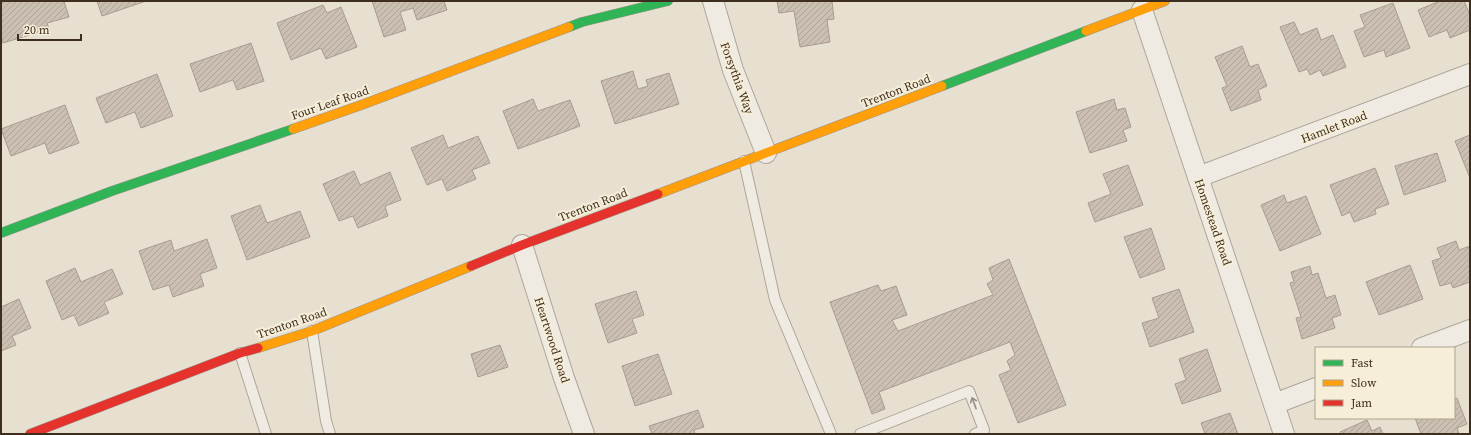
<svg xmlns="http://www.w3.org/2000/svg" width="1471" height="435" font-family="'Source Serif 4',serif">
<style>
.building{fill:url(#building-hatch);stroke:#a89c90}
.lines{fill:none;stroke-linecap:round;stroke-linejoin:round}
.lane-casing{stroke:#ada599;stroke-width:12}
.street-casing{stroke:#ada599;stroke-width:22}
.fast-casing{stroke:#9c958a;stroke-width:10}
.slow-casing{stroke:#9c958a;stroke-width:10}
.jam-casing{stroke:#9c958a;stroke-width:10}
.lane{stroke:#efebe3;stroke-width:10}
.street{stroke:#efebe3;stroke-width:20}
.fast{stroke:#30b455;stroke-width:9}
.slow{stroke:#ff9f0a;stroke-width:9}
.jam{stroke:#e5322d;stroke-width:9}
.oneway{stroke:#968c82}
.labels{text-anchor:middle;stroke-width:4;stroke-linejoin:round;paint-order:stroke}
.street-label{font-size:12px;fill:#3d2e20;stroke:#f7eed8}
</style>
<defs>
<pattern id="building-hatch" width="6" height="6" patternUnits="userSpaceOnUse"><rect width="6" height="6" fill="#cbbfb2"/><path d="M-1 1l2-2M0 6l6-6M5 7l2-2" fill="none" stroke="#afa499"/></pattern>
</defs>
<rect width="100%" height="100%" fill="#e7e0d1"/>
<g class="building">
<path d="M1,1H64L69,17L47,23L49,29L3,43L1,37Z"/>
<path d="M97,1H146L102,16Z"/>
<path d="M372,1H444L447,10L417,20L413,8L400,12L406,30L384,37Z"/>
<path d="M777,1H832L834,19L827,20L830,42L800,47L794,11L779,13Z"/>
<path d="M1440,1H1464L1470,15V30L1450,38L1447,30L1429,37L1418,10Z"/>
<path d="M1393,3L1410,48L1386,57L1384,50L1364,57L1354,31L1365,27L1360,15Z"/>
<path d="M323,5L327,13L341,7L357,47L326,59L321,48L291,60L277,23Z"/>
<path d="M1294,22L1300,35L1317,28L1321,40L1333,35L1346,67L1323,76L1320,70L1310,75L1307,69L1299,72L1280,27Z"/>
<path d="M251,43L264,81L237,90L233,80L200,92L190,64Z"/>
<path d="M1242,46L1250,67L1258,64L1267,86L1258,90L1261,100L1231,111L1222,88L1227,86L1215,57Z"/>
<path d="M633,71L638,89L648,86L646,80L669,73L679,104L615,124L601,81Z"/>
<path d="M157,74L173,116L141,128L135,112L106,123L96,98Z"/>
<path d="M533,99L538,111L570,100L580,126L518,149L503,111Z"/>
<path d="M1114,99L1117,110L1125,108L1131,127L1123,130L1127,141L1090,153L1076,112Z"/>
<path d="M65,105L79,143L49,154L45,143L11,156L1,129Z"/>
<path d="M443,135L448,148L478,136L490,163L472,170L476,179L447,191L442,179L427,185L411,148Z"/>
<path d="M1470,135V178L1455,141Z"/>
<path d="M1437,153L1446,181L1404,195L1395,166Z"/>
<path d="M1128,165L1143,205L1095,222L1088,203L1111,194L1103,174Z"/>
<path d="M1375,168L1389,204L1375,209L1376,214L1354,222L1350,212L1342,216L1330,185Z"/>
<path d="M354,171L360,185L390,172L401,200L385,206L388,216L358,228L353,216L339,221L323,184Z"/>
<path d="M1284,195L1287,203L1306,196L1321,234L1280,251L1261,205Z"/>
<path d="M260,205L267,223L300,211L310,237L247,260L231,216Z"/>
<path d="M1151,228L1165,269L1140,278L1124,237Z"/>
<path d="M207,239L217,268L200,274L204,286L173,297L169,285L153,290L139,251L171,240L174,251Z"/>
<path d="M1456,241L1459,250L1470,246V282L1453,288L1451,283L1440,286L1432,261L1441,258L1437,248Z"/>
<path d="M1009,259L1066,405L1018,423L999,375L1011,370L1007,361L1015,355L1010,342L879,392L885,409L872,414L830,302L878,285L881,291L896,286L907,315L892,320L898,331L993,295L987,284L993,280L989,268Z"/>
<path d="M1410,265L1423,299L1379,315L1366,282Z"/>
<path d="M1310,266L1312,275L1318,273L1326,298L1335,295L1341,315L1332,318L1335,328L1302,339L1296,318L1301,317L1290,283L1294,282L1291,272Z"/>
<path d="M75,268L81,282L112,269L123,294L104,302L109,313L79,326L74,315L62,320L46,281Z"/>
<path d="M1179,289L1194,332L1150,347L1142,323L1159,318L1152,298Z"/>
<path d="M636,291L644,315L632,319L637,333L608,343L595,304Z"/>
<path d="M19,299L31,328L12,336L16,345L1,351V307Z"/>
<path d="M500,345L508,367L478,377L471,354Z"/>
<path d="M1207,349L1221,391L1182,404L1175,384L1186,380L1179,359Z"/>
<path d="M658,354L672,394L635,406L622,366Z"/>
<path d="M1457,398L1467,424L1457,428L1459,434H1421L1415,418H1454V399Z"/>
<path d="M698,410L704,427L694,430L695,434H652L649,426Z"/>
<path d="M1230,413L1238,434H1205L1201,423Z"/>
<path d="M1367,420L1372,431L1380,427L1383,434H1341L1340,432Z"/>
</g>
<g class="lines">
<defs>
<g id="lane">
<path d="M744,161L775,300L831,434"/>
<path d="M312,331L326,421L330,434"/>
<path d="M240,353L266,434"/>
<path d="M860,434L969,391L984,430L975,434"/>
</g>
<g id="street">
<path d="M713,1L733,70L766,153"/>
<path d="M1142,10L1284,434"/>
<path d="M1198,177L1470,74"/>
<path d="M522,245L564,378L584,434"/>
<path d="M1422,348L1470,330"/>
<path d="M1274,404L1316,388"/>
</g>
<g id="fast">
<path d="M569,27L582,22L668,1"/>
<path d="M942,86L1086,31"/>
<path d="M1,233L112,191L293,129"/>
</g>
<g id="slow">
<path d="M1086,31L1165,1"/>
<path d="M293,129L364,104L569,27"/>
<path d="M658,194L942,86"/>
<path d="M258,348L312,331L471,266"/>
</g>
<g id="jam">
<path d="M471,266L522,245L658,194"/>
<path d="M30,434L240,353L258,348"/>
</g>
</defs>
<use href="#lane" class="lane-casing"/>
<use href="#street" class="street-casing"/>
<use href="#fast" class="fast-casing"/>
<use href="#slow" class="slow-casing"/>
<use href="#jam" class="jam-casing"/>
<use href="#lane" class="lane"/>
<use href="#street" class="street"/>
<use href="#fast" class="fast"/>
<use href="#slow" class="slow"/>
<use href="#jam" class="jam"/>
</g>
<defs><path id="oneway-shaft" d="M-6 0H5M1.5-3L5.5 0L1.5 3" fill="none" stroke-width="1.6" stroke-linecap="round" stroke-linejoin="round"/></defs>
<use class="oneway" href="#oneway-shaft" transform="translate(974 403) rotate(-110)"/>
<g class="labels">
<g class="street-label">
<text transform="translate(737 78) rotate(70)" y="4">Forsythia Way</text>
<text transform="translate(896 91) rotate(-21)" y="4">Trenton Road</text>
<text transform="translate(330 103) rotate(-19)" y="4">Four Leaf Road</text>
<text transform="translate(1334 127) rotate(-21)" y="4">Hamlet Road</text>
<text transform="translate(593 205) rotate(-21)" y="4">Trenton Road</text>
<text transform="translate(1213 222) rotate(71)" y="4">Homestead Road</text>
<text transform="translate(292 323) rotate(-19)" y="4">Trenton Road</text>
<text transform="translate(552 340) rotate(72)" y="4">Heartwood Road</text>
</g>
</g>
<rect width="1471" height="435" fill="none" stroke="#3d2e20" stroke-width="4"/>
<rect x="1315" y="347" width="140" height="72" fill="#f7eed8" stroke="#ada18e"/>
<rect x="1323" y="360" width="20" height="6" fill="#30b455" stroke="#ada18e"/>
<text x="1351" y="367" font-size="12" fill="#3d2e20">Fast</text>
<rect x="1323" y="380" width="20" height="6" fill="#ff9f0a" stroke="#ada18e"/>
<text x="1351" y="387" font-size="12" fill="#3d2e20">Slow</text>
<rect x="1323" y="400" width="20" height="6" fill="#e5322d" stroke="#ada18e"/>
<text x="1351" y="407" font-size="12" fill="#3d2e20">Jam</text>
<path d="M18 34v6h63v-6" fill="none" stroke="#3d2e20" stroke-width="2"/>
<text x="24" y="34" font-size="12" fill="#3d2e20" stroke="#f7eed8" stroke-width="3" paint-order="stroke">20 m</text>
</svg>
